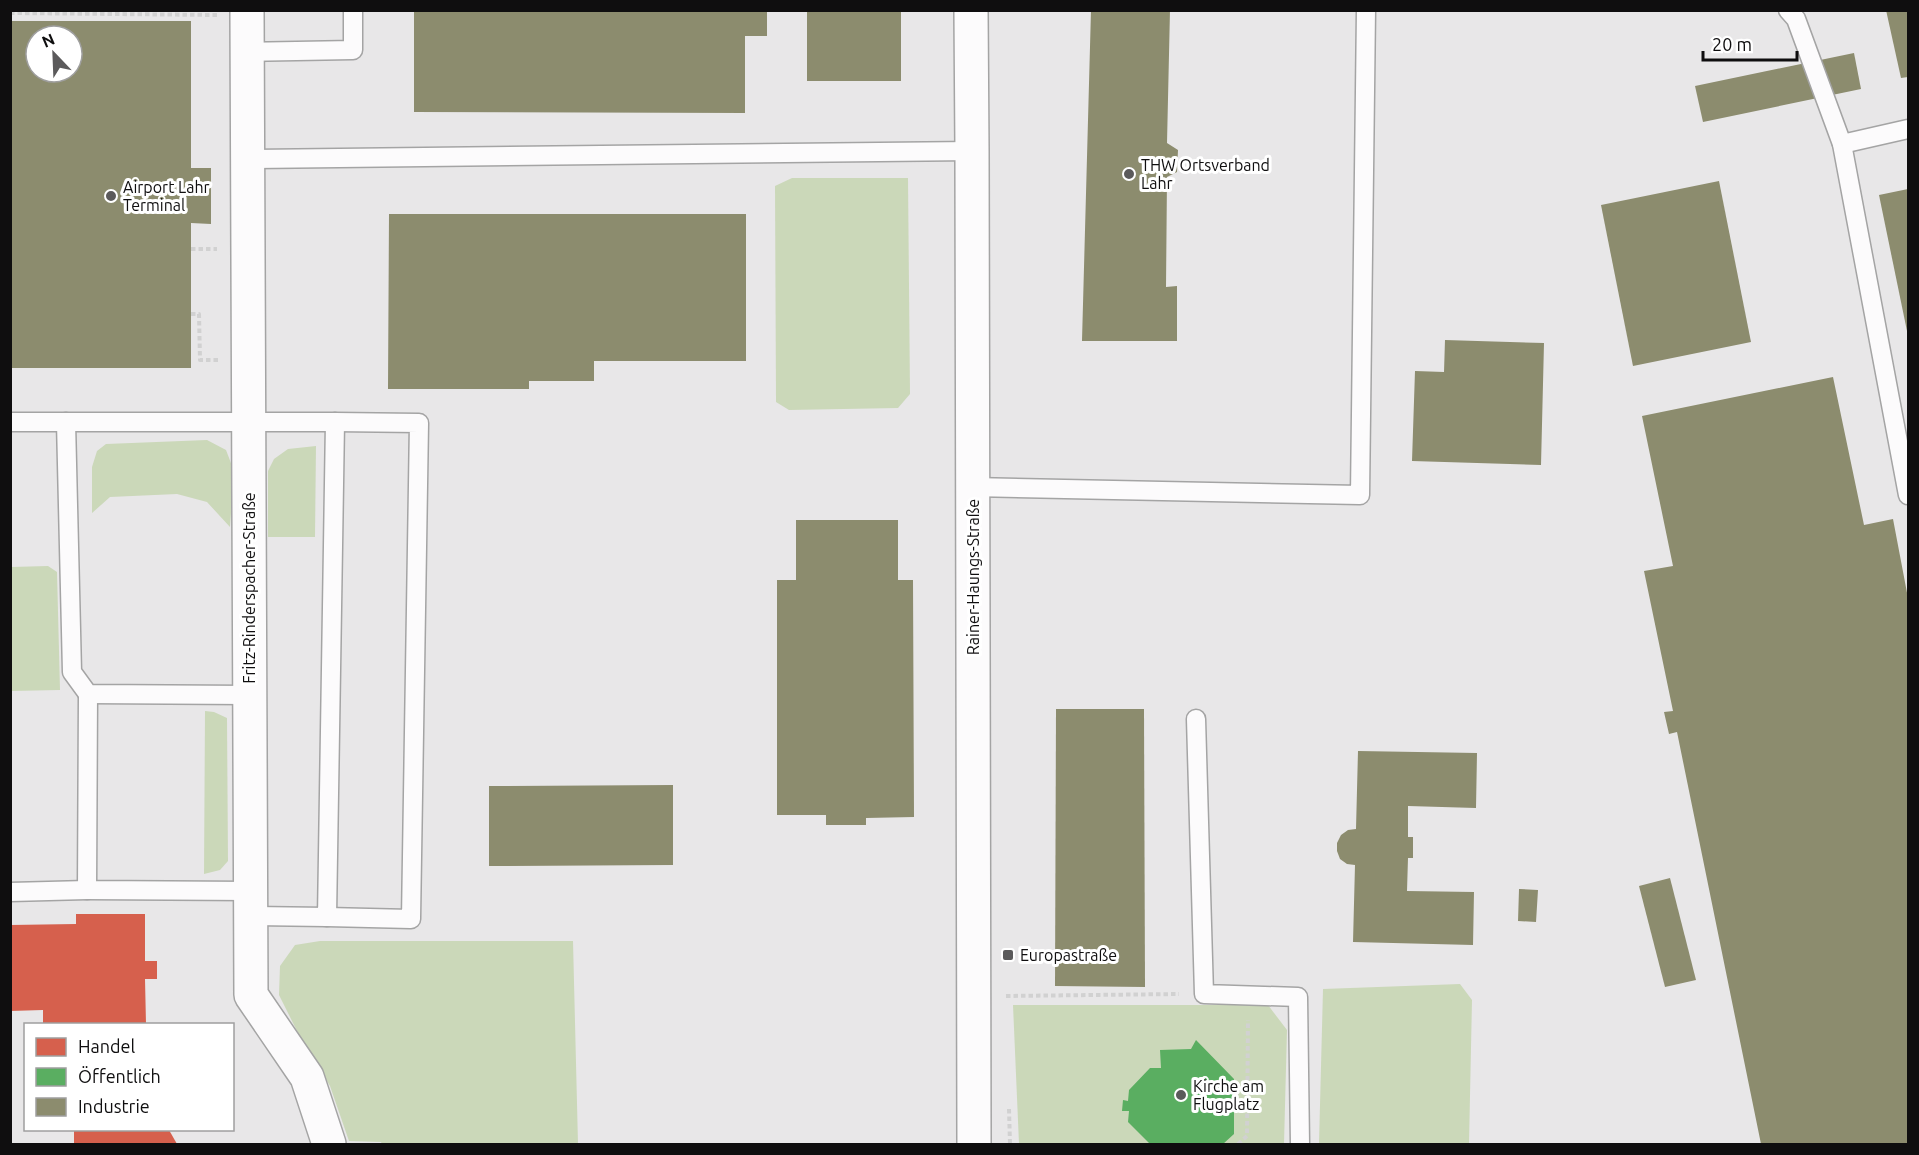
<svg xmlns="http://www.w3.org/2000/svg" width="1919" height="1155" font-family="Ubuntu,sans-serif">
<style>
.green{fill:#cbd8b9}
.shops{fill:#d6604d}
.public{fill:#5aae61}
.industry{fill:#8c8c6e;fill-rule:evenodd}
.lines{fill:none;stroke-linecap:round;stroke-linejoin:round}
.service-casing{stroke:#a4a4a4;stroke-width:21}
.minor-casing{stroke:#a4a4a4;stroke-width:36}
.path{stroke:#d1d1d1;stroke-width:4;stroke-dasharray:4.5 3;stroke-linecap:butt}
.service{stroke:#fcfbfc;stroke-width:18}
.minor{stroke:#fcfbfc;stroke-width:33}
.poi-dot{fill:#5b5a5b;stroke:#fff;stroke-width:2}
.labels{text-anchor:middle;stroke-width:6;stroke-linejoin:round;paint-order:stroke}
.poi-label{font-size:16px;fill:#0f0e0f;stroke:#fff;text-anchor:start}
.street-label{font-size:16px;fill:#0f0e0f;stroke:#fff}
</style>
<rect width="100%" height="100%" fill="#e8e7e8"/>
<g class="green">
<path d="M792,178H908L910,394L898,408L789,410L776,402L775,186Z"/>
<path d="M207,440L226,450L234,471L230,527L207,502L177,494L110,497L92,513V467L97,451L106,444Z"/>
<path d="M316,446L315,537H268V471L274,459L288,449Z"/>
<path d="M48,566L57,572L60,690L11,691V567Z"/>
<path d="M205,711L214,712L227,718L228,861L220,870L204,874Z"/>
<path d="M320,941H573L578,1144H382L381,1142L349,1141L330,1086L300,1037L279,995L280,966L295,945Z"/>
<path d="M1460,984L1472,1000L1469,1144H1319L1323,989Z"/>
<path d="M1013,1005H1268L1287,1030L1284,1144H1019Z"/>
</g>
<g class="shops">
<path d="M76,914H145V961H157V979H145L146,1024H43V1010L10,1011V925L76,924Z"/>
<path d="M74,1130H169L177,1144H74Z"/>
</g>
<path class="public" d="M1196,1040L1234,1079V1134L1223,1144H1150L1128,1122L1129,1111H1122L1123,1100L1128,1101L1129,1090L1150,1068H1161L1160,1050L1191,1049Z"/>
<g class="industry">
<path d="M414,10H767V36H745V113L414,112Z"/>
<rect x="807" y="10" width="94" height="71"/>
<path d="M1091,10H1170L1167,143L1178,150L1177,172L1167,177L1166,287L1177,286V341H1082Z"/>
<path d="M1886,10H1908V77L1901,78Z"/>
<path d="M10,21H191V168H211V224L191,223V368H10ZM36,36H72V72H36Z"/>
<path d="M1854,53L1861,89L1703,122L1695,86Z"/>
<path d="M1719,181L1751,342L1633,366L1601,205Z"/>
<path d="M1908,189V331H1907L1879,195Z"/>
<path d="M389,214H746V361H594V381H529V389H388Z"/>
<path d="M1445,340L1544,343L1541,465L1412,461L1415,371L1444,372Z"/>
<path d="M1833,377L1864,525L1893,519L1908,598V1144H1761L1677,732L1669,734L1664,712L1673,711L1644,571L1673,566L1642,416Z"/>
<path d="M796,520H898V580H913L914,817L866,818V825H826V815H777V580H796Z"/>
<path d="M1056,709H1144L1145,987L1055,986Z"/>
<path d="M1358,751L1477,753L1476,808L1408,806V837H1413V858H1408L1407,891L1474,892L1473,945L1353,942L1355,865L1347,864L1340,859L1337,851V843L1341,835L1348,830L1356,829Z"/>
<path d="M673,785V865L489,866V786Z"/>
<path d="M1670,878L1696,980L1665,987L1639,886Z"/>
<path d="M1519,889L1538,890L1536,922L1518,921Z"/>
</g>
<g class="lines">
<defs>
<g id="service">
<path d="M1788,10L1796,19L1842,144L1908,495"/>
<path d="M247,52L353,50V10"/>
<path d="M1842,144L1908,129"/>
<path d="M247,159L972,151"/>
<path d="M10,422H66"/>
<path d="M972,487L1360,495L1366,10"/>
<path d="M88,694L87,890L250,891"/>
<path d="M249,695L88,694L72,672L66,422H335L327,917L250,916"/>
<path d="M1196,719L1204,994L1298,997L1300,1144"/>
<path d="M10,892L87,890"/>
<path d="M327,917L411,919L419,423L335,422"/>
</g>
<g id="minor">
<path d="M247,10L251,995L307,1077L329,1144"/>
<path d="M971,10L972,151L974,1144"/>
</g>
</defs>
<use href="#service" class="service-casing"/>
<use href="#minor" class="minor-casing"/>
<g class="path">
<path d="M10,13L217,15"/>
<path d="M191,249H217"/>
<path d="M191,314H199L200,360H218"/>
<path d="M1006,996L1179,994"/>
<path d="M1009,1109L1010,1144"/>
<path d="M1238,1144L1247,1136L1248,1020"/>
</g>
<use href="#service" class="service"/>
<use href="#minor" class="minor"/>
</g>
<g class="poi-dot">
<circle cx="1129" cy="174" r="6"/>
<circle cx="111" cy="196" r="6"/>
<rect x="1002" y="949" width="12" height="12" rx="3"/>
<circle cx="1181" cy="1095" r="6"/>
</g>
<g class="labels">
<g class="poi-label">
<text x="1141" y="171">THW Ortsverband<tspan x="1141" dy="18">Lahr</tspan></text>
<text x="123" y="193">Airport Lahr<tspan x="123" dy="18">Terminal</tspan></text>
<text x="1020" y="961">Europastraße</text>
<text x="1193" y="1092">Kirche am<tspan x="1193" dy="18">Flugplatz</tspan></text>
</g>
<g class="street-label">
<text transform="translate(973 577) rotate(-90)" y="6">Rainer-Haungs-Straße</text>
<text transform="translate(249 588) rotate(-90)" y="6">Fritz-Rinderspacher-Straße</text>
</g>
</g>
<rect width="1919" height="1155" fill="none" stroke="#0f0e0f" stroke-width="24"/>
<rect x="24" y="1023" width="210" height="108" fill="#ffffff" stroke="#9f9f9f" stroke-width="1.5"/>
<rect x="36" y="1038" width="30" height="18" fill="#d6604d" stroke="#9f9f9f" stroke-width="1.5"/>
<text x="78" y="1053" font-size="18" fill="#0f0e0f">Handel</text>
<rect x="36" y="1068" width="30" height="18" fill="#5aae61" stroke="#9f9f9f" stroke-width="1.5"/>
<text x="78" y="1083" font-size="18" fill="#0f0e0f">Öffentlich</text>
<rect x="36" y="1098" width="30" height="18" fill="#8c8c6e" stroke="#9f9f9f" stroke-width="1.5"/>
<text x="78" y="1113" font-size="18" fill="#0f0e0f">Industrie</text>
<g transform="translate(54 54) rotate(337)"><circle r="28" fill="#ffffff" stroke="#9f9f9f" stroke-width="1.5"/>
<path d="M0-4.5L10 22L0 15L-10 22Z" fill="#5b5a5b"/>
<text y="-9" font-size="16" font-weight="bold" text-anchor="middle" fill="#0f0e0f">N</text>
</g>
<path d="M1703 51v9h94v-9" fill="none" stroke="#0f0e0f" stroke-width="3"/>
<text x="1712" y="51" font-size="18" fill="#0f0e0f" stroke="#ffffff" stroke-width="4.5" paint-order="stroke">20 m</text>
</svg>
